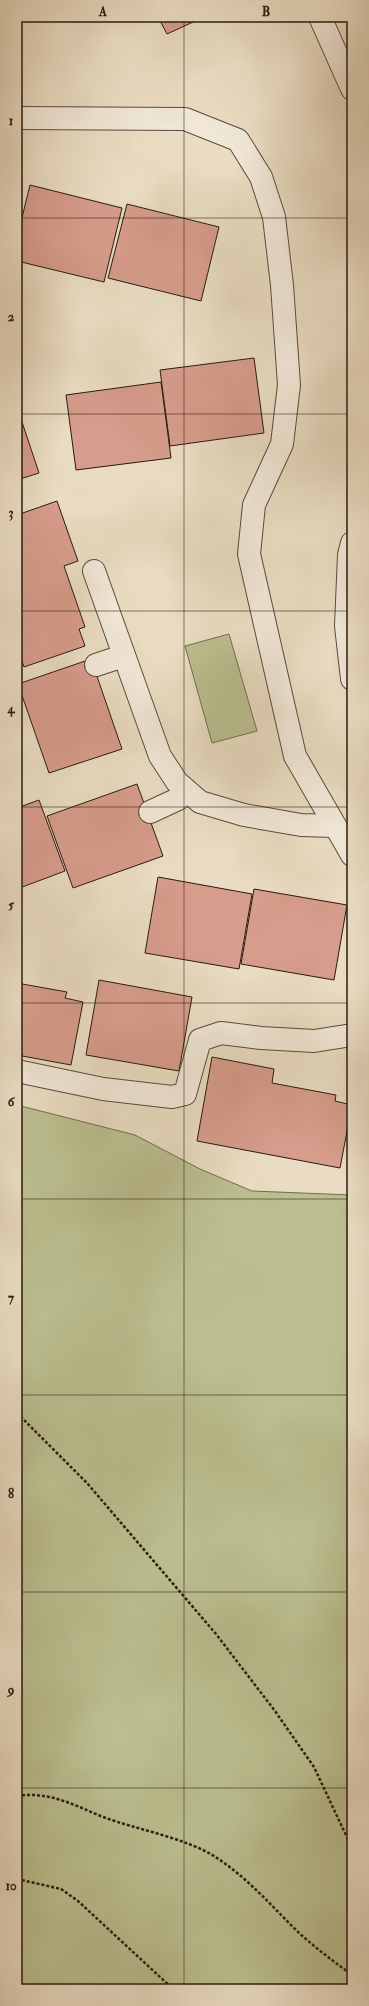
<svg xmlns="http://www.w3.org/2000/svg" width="369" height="2006" font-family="'IM FELL Double Pica',serif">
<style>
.green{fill:#bbbf90;stroke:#716d50}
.building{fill:#d79c8b;stroke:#271b11}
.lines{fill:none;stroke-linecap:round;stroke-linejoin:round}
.minor-casing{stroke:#584b3d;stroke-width:24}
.path{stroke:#271b11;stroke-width:2.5;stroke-dasharray:3 2;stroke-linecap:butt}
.minor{stroke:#f1e8d7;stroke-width:22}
.grid{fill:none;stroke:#271b11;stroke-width:1;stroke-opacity:0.55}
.neatline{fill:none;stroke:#271b11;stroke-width:1.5}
.grid-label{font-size:13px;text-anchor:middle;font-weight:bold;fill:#271b11}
</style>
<rect width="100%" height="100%" fill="#eadcc2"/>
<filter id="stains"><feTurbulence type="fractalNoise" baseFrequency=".005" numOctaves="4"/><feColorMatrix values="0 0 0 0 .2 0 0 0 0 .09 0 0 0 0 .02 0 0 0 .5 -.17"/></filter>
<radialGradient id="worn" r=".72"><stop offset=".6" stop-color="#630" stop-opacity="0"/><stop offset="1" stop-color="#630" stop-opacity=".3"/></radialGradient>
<g class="green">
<path d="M229,634L257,731L212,743L185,646Z"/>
<path d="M17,1105L135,1135L200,1169L252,1191L352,1195V1989H17Z"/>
</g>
<g class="building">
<path d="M158,17H204L167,34Z"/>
<path d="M30,185L122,208L104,282L17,261V238Z"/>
<path d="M127,204L219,227L201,301L108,278Z"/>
<path d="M254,358L264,433L170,446L160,370Z"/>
<path d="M161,382L171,458L76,470L66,395Z"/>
<path d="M19,413L39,473L17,480V414Z"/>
<path d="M57,501L78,561L64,566L85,627L79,629L85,646L24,667L17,648V515Z"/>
<path d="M91,659L122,749L49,773L18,684Z"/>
<path d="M137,784L163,856L73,888L47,816Z"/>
<path d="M39,800L65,871L17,889V808Z"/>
<path d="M158,877L252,894L239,969L145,953Z"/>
<path d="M254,889L347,905L334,980L241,964Z"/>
<path d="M99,980L192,997L179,1071L86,1055Z"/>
<path d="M17,983L67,992L65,998L83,1002L71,1065L17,1055Z"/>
<path d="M212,1057L274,1069L272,1083L336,1095L335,1101L352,1105L340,1168L197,1141Z"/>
</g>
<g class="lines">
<defs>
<g id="minor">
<path d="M320,17L352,89"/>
<path d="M17,118L185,119L238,140L261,177L274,217L282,285L289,385L282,444L254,505L249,554L295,756L352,855"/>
<path d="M352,543L349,555L346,626L352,679"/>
<path d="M94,571L160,756L177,782L200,802L244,815L301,825L335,826"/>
<path d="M96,665L123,656"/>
<path d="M150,812L178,799L187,791"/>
<path d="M17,1071L103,1089L172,1097L185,1094L200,1040L221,1033L261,1038L314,1041L352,1035"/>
</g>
</defs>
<use href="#minor" class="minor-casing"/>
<g class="path">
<path d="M17,1413L87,1483L216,1634L275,1711L314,1767L352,1848"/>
<path d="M17,1796C49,1791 74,1805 103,1817C138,1830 187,1838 217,1858C246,1877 269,1903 293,1927C311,1945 332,1960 352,1975"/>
<path d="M17,1879L61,1889L78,1901L173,1989"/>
</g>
<use href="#minor" class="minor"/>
</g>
<path class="grid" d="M184,17V1989M17,218H352M17,414H352M17,611H352M17,807H352M17,1003H352M17,1199H352M17,1395H352M17,1592H352M17,1788H352"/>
<rect width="369" height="2006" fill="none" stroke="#eadcc2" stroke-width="44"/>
<rect x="22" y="22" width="325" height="1962" class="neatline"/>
<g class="grid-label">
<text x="103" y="16">A</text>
<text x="266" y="16">B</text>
<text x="11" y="125">1</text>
<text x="11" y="321">2</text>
<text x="11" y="517">3</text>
<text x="11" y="713">4</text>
<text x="11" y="909">5</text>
<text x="11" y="1106">6</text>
<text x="11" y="1302">7</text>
<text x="11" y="1498">8</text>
<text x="11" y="1694">9</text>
<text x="11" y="1890">10</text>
</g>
<rect width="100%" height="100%" filter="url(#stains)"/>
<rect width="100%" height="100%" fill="url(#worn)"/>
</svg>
